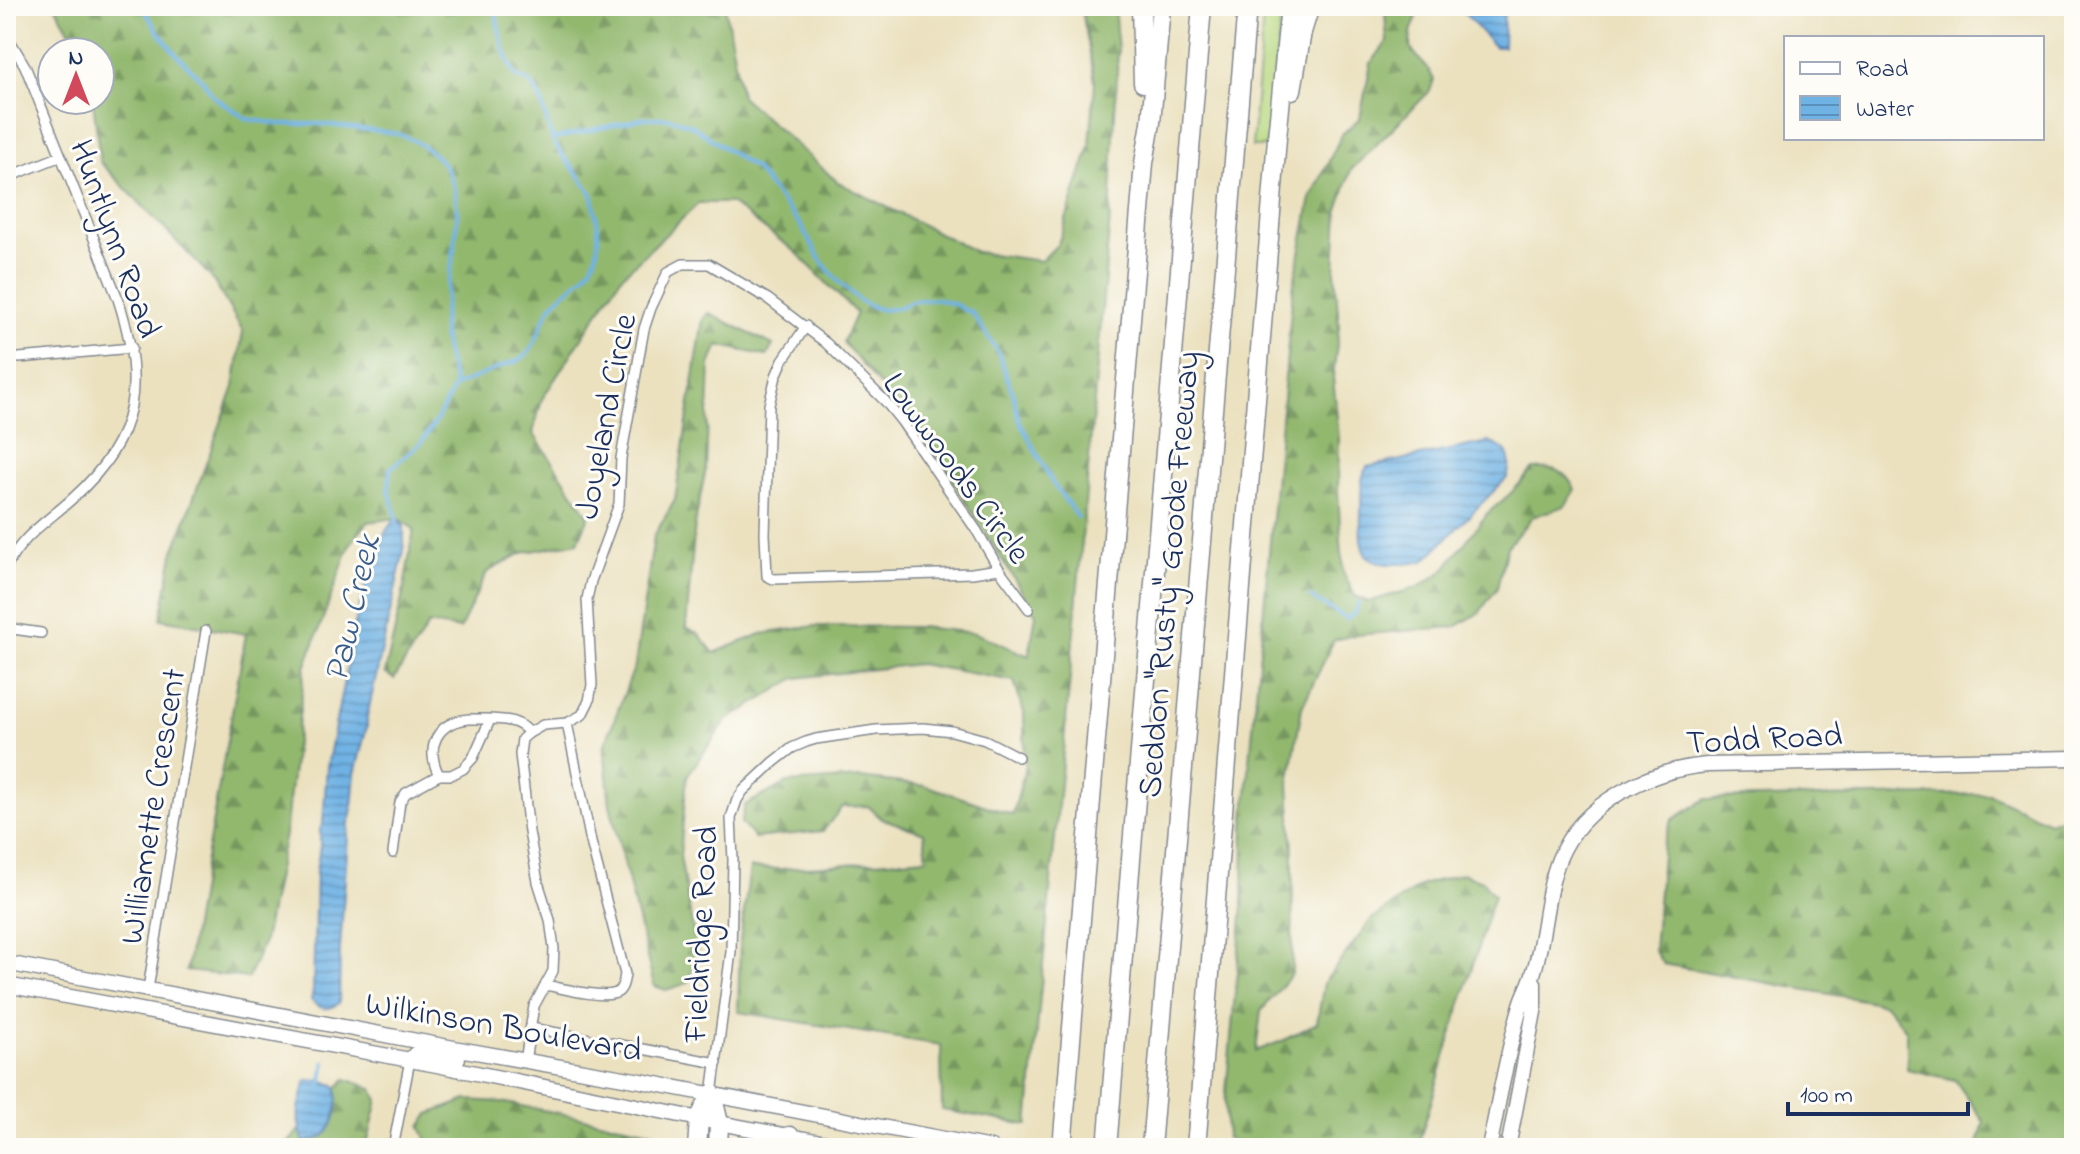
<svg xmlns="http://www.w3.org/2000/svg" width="2080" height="1154" font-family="'Indie Flower',sans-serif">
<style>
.grass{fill:#b8d880;stroke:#6a846f;stroke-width:2}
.forest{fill:url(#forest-firs);stroke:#567466;stroke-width:2}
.water{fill:url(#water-rules);stroke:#4570a1;stroke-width:2}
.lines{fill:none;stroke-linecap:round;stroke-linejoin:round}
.stream{stroke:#6fb2e4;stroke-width:4}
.street-casing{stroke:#83888e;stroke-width:12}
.secondary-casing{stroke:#83888e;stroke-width:17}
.primary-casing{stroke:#83888e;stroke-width:17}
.highway-casing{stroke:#83888e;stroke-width:21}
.street{stroke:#fff;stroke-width:9}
.secondary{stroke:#fff;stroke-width:14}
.primary{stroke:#fff;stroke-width:14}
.highway{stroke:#fff;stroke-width:18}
.labels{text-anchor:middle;stroke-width:6;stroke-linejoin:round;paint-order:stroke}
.street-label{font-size:34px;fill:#1b2f5e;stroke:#fdfcf7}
.water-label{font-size:36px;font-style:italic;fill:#385d8d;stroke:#fdfcf7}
</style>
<defs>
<pattern id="forest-firs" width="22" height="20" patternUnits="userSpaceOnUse" patternTransform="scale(2)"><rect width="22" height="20" fill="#92b86e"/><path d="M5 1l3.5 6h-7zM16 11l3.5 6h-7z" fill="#76965e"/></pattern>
<pattern id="water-rules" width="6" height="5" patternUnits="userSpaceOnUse" patternTransform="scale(2)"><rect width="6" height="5" fill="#6fb2e4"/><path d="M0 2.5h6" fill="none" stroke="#5a91bc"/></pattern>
</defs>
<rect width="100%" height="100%" fill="#fdfcf7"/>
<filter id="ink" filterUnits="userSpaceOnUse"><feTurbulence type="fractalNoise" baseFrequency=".0125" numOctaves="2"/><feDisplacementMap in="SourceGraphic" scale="16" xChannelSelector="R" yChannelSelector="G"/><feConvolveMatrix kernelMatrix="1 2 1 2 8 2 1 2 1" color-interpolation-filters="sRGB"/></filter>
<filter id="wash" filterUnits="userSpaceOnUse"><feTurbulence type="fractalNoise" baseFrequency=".006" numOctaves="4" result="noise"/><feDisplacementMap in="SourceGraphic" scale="32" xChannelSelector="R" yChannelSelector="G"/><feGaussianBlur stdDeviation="1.8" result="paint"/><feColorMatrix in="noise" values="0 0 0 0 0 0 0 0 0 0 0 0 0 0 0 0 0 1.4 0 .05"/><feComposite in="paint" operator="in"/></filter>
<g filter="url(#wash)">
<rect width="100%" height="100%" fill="#ebe1bf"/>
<path class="grass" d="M1264,6H1282L1266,147H1252Z"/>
<g class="forest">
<path d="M55,6H725L741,96L839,183L976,252L1041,261L1058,244L1090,146L1095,81L1081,6H1114L1118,51L1110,218L1069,688L1028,1125L942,1110L941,1045L738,1012L740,941L750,868L781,869L927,858L924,833L881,818L868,806L842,807L823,831L754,838L741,823L745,805L787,783L860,778L927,786L1013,815L1025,768L1024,713L1014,681L919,664L796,678L726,721L687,776L680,856L697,954L688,983L666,990L654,986L610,805L604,747L635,665L654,536L675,500L703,319L709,313L773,345L767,356L718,345L710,365L706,468L695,523L686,628L699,634L714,653L761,634L815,626L920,627L975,633L1029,656L1036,614L930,444L843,342L856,313L796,252L730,203H699L622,276L542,399L533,433L589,516L578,542L522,553L487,572L460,629L429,624L394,679L385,673L403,594L414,529L397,518L368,522L350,544L305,668L285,834L264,941L248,978L186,971L246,634L161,619L173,554L234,387L243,331L211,277L100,162L93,100H100V52H82Z"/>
<path d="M1388,6H1421L1411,32L1410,48L1429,70L1434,80L1430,91L1351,170L1338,210L1335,271L1339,327L1333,377L1339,438L1338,492L1343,572L1355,596L1368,602L1419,587L1443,571L1488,513L1511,493L1533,469C1555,467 1565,469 1575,490L1565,506L1532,517L1507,547L1497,588L1479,613L1455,627L1354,635L1334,640L1302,707L1289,784L1293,852L1292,974L1261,1011L1256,1051L1282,1041L1317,1023L1324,983L1372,919L1422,885L1463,873L1482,881L1494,895L1420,1139L1410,1148L1258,1147L1227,1139L1225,1103L1243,905L1244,826L1293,289L1311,198L1342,134L1360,118L1371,63L1387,42L1385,12Z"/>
<path d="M1989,794L2049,822L2074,813V1148H1977L1984,1122L1955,1080L1907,1069V1031L1885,1004L1663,964L1654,950L1663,844L1672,820L1706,799Z"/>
<path d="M346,1079L372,1088L378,1100L366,1148H284L327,1098Z"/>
<path d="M467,1100L501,1102L651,1131L674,1148H445L428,1143L421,1127L429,1114Z"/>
</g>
<g class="water">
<path d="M1461,6H1504L1503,47H1495L1465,14Z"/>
<path d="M1488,442C1509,449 1513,456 1507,478L1424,561C1413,564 1404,564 1393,564C1355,564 1361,540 1361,510C1362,497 1359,479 1367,467Z"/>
<path d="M397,518L404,526V550L367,717V726L355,774L351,818L349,822L340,949L339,1003C329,1011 319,1010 311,1000L313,991L316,872L320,846V829L323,824L327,767L345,675C349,661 353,645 353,631C360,605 377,531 397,518Z"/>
<path d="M307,1080L323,1081L335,1085C341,1100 336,1125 324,1136C319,1140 311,1140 304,1142C294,1115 299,1106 307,1080Z"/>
</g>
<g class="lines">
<g class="stream">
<path d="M142,6L157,30L177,55L204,82L214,97L247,119L280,124H320L394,133C410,137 425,146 437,157C479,200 442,278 443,331C444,351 451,367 455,386"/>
<path d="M552,139L645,118H669L691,125L755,169L800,224L821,261L837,280L860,301L870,306L883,310L897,308L914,301L936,299L954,304L967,311H971L998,352L1013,394L1019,420L1053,484L1078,517"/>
<path d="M396,522L397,518L389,491L390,469L421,443L436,421L455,386L508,364C537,359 537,328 550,308C563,289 588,280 595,258C599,245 599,229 596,215C594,209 595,203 593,197C584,176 564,162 554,142C545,125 545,98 531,84C528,80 520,78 515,76C504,54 498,31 495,6"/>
<path d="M1311,597C1323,606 1335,610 1347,619L1355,612L1359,603"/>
<path d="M321,1085L325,1062"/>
</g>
</g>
</g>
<g filter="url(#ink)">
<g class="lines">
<defs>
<g id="street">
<path d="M6,34L25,66L118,299C145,381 140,438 73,498C47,522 22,535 6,568"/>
<path d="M6,178L61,156"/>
<path d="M806,326L783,360L776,376L769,405L765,534L767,576L773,579L972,573L999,569"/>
<path d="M19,358L132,348"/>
<path d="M6,628L41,633"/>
<path d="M439,775C425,748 436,722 469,719C475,719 482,719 488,719C505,720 518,719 529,733"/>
<path d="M393,853L400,802L406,793L439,775H451L463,769L473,758L490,720"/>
<path d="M546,985C560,988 606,1000 618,992C623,988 624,981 625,974L591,842L567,723"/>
<path d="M148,989L206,631"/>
<path d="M531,1028L717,1063"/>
<path d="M525,1061L534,1006L553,971L554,949L550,920L538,882L529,832L520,754L522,739L529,733L543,725L567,723L582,715L589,701L592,685L587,599L591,581L619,504L621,458L644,329L651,308L668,272L683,264H709L768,299L826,343L885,401L902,422L977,531L999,569L1029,609"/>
<path d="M712,1094L731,952L733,860L731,818L737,800L743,791L774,762L792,748L806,742L816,739L876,730L923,728L952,731L985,740L1018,757"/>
<path d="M393,1148L410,1060"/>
</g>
<g id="secondary">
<path d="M1489,1148C1499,1101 1507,1052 1521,1005C1524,994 1531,983 1534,971C1545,935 1545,895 1559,859C1582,802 1650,770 1707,765L2074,758"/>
<path d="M1508,1148L1534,1012V983"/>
</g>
<g id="primary">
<path d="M6,963L459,1049L641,1081L991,1148"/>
<path d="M6,985L437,1065L719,1123L853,1148"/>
<path d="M410,1060L415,1054L423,1052L458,1058"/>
</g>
<g id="highway">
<path d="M1141,6L1143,83"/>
<path d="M1292,90L1302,32L1310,6"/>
<path d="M712,1094L719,1123L718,1148"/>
<path d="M697,1148L699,1119L712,1094"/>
<path d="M749,1148L790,1136"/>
<path d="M1062,1148L1144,163L1151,123L1161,6"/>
<path d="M1107,1148L1202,6"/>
<path d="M1151,1148L1247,6"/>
<path d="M1196,1148L1277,138L1290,6"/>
</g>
</defs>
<use href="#street" class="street-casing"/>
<use href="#secondary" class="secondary-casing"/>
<use href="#primary" class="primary-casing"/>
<use href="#highway" class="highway-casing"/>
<use href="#street" class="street"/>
<use href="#secondary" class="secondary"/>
<use href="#primary" class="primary"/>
<use href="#highway" class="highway"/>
</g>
</g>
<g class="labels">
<g class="street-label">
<text transform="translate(117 238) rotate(70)" y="12">Huntlynn Road</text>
<text transform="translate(604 416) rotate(-79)" y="12">Joyeland Circle</text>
<text transform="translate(958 467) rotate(54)" y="12">Lowwoods Circle</text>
<text transform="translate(1167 574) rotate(-85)" y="12">Seddon "Rusty" Goode Freeway</text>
<text transform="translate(1764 737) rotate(-3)" y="12">Todd Road</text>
<text transform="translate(151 806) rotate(-81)" y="12">Williamette Crescent</text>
<text transform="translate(699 934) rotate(-87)" y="12">Fieldridge Road</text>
<text transform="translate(504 1025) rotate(10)" y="12">Wilkinson Boulevard</text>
</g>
<g class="water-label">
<text transform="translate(350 608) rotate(-77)" y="13">Paw Creek</text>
</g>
</g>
<rect width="2080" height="1154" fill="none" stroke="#fdfcf7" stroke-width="32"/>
<rect x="1784" y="36" width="260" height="104" fill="#fdfcf7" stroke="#a3aaba" stroke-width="2"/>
<rect x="1800" y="62" width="40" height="12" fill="#ffffff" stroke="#a3aaba" stroke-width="2"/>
<text x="1856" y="76" font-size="24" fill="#1b2f5e">Road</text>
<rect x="1800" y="96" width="40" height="24" fill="url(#water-rules)" stroke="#a3aaba" stroke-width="2"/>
<text x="1856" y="116" font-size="24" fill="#1b2f5e">Water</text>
<g transform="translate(76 76)"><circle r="38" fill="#fdfcf7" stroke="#a3aaba" stroke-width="2"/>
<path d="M0-6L14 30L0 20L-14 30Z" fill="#d1495b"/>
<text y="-12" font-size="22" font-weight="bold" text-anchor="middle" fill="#1b2f5e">N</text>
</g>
<path d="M1788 1102v12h180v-12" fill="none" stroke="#1b2f5e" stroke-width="4"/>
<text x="1800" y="1102" font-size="24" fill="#1b2f5e" stroke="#fdfcf7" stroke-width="6" paint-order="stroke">100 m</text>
</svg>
